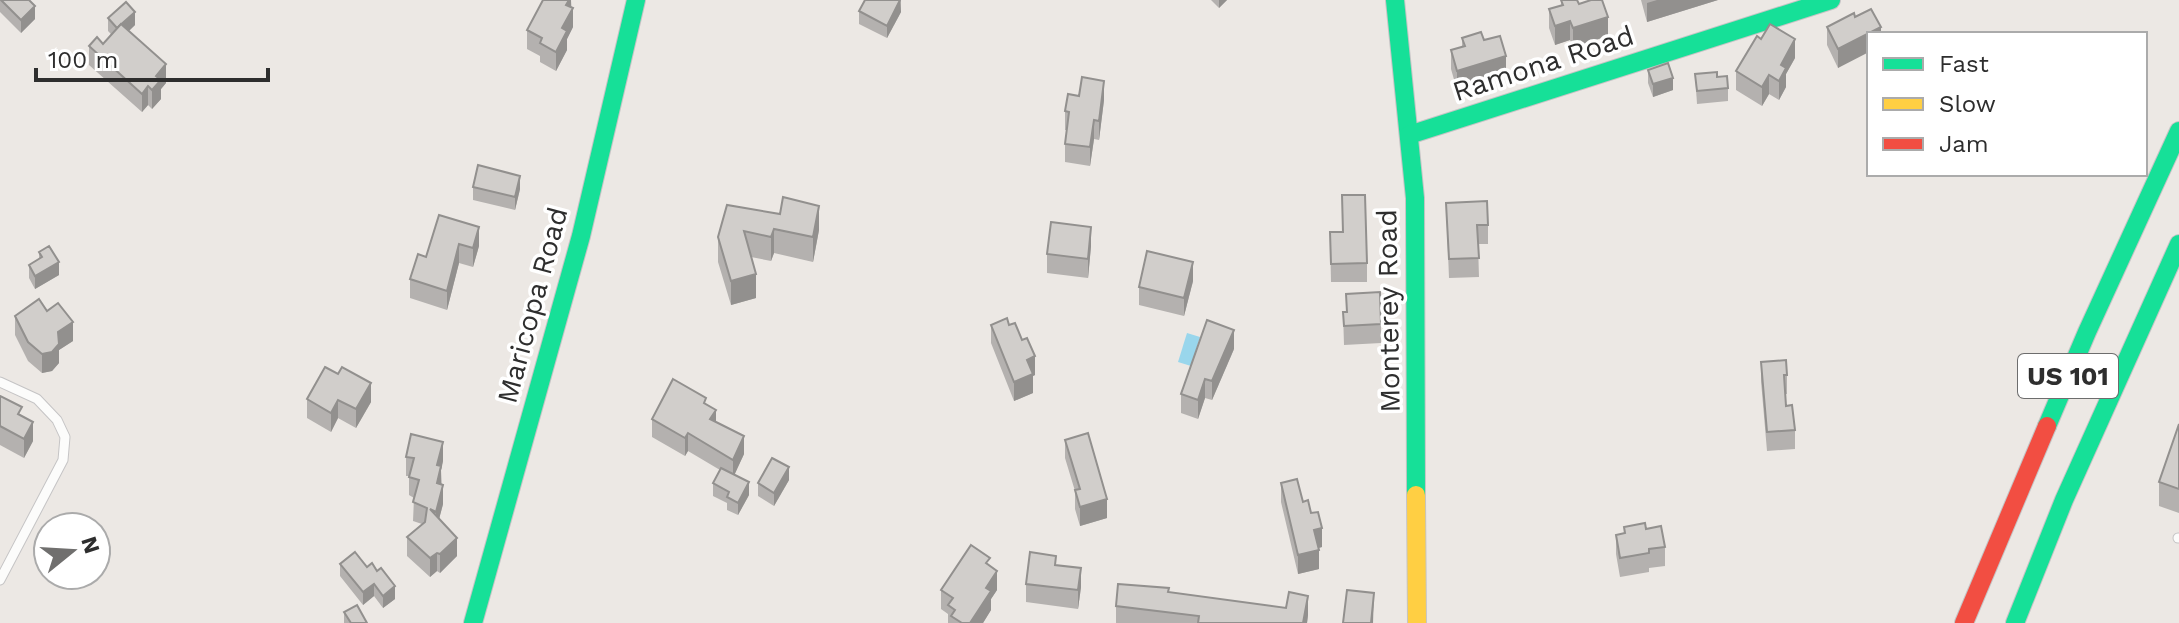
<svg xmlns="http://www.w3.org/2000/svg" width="2179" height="623" font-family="'Work Sans',sans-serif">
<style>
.water{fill:#99d6ec}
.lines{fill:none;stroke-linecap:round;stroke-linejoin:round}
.lane-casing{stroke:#c5c4c5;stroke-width:11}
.fast-casing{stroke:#c5c4c5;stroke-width:20}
.slow-casing{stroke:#c5c4c5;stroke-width:20}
.jam-casing{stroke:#c5c4c5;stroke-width:20}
.lane{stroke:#fcfcfb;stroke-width:9}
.fast{stroke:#16e098;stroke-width:18}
.slow{stroke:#ffcf43;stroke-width:18}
.jam{stroke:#f24e42;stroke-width:18}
.wall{fill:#b4b1af}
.shaded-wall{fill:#92908e}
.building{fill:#d1cecb;stroke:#92908e;stroke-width:2}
.labels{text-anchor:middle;stroke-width:7;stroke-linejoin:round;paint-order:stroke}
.shield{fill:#fff;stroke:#6d6d6d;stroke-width:2}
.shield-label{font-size:26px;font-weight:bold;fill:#2e2e2e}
.street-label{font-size:28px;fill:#2e2e2e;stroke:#fff}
</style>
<rect width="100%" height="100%" fill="#ece8e4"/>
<path class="water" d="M1187,333L1200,337L1191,366L1178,362Z"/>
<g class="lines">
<defs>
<g id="lane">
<path d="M0,382L37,399L57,420L65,437L63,460L0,580"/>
<path d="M2178,538H2179"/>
</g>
<g id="fast">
<path d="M1395,0L1415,198L1416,495"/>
<path d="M1409,135L1831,0"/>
<path d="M2047,426L2087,332L2179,131"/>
<path d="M473,623L581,236L636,0"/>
<path d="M2015,623L2064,500L2179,244"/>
</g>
<path id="slow" d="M1416,495L1417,623"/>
<path id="jam" d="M1964,623L2047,426"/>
</defs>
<use href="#lane" class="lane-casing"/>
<use href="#fast" class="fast-casing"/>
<use href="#slow" class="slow-casing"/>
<use href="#jam" class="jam-casing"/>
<use href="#lane" class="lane"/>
<use href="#fast" class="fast"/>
<use href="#slow" class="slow"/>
<use href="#jam" class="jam"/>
</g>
<g class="wall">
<path d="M0,0H29L35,19L21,33L0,12Z"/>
<path d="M571,0L573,27L567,39V50L556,71L540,62V56L527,49V30Z"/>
<path d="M901,0V12L887,38L859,24V11Z"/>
<path d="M1211,0H1227L1219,8Z"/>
<path d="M1561,0L1579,4L1608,36L1573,47L1570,40L1555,45L1549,28V9L1561,6Z"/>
<path d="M1641,0H1718L1647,22Z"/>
<path d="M1855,17L1881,34L1838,68L1827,45V27Z"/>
<path d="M108,18L135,25L129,31L166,83L161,89V99L152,109L148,105L142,112L89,65V46L103,44L111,34L108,31Z"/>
<path d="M1462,38L1484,40L1506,74L1457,90L1451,69V50L1462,47Z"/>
<path d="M1795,58L1786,74V87L1779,100L1769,94L1762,106L1736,90V71Z"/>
<path d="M1648,70L1673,90L1653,97L1648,83Z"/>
<path d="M1695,74L1717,77L1728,88V101L1697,104Z"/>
<path d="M1104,100L1099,140L1094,139L1090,166L1065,162V144L1067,130H1065V111Z"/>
<path d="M473,187L520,189L515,210L473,200Z"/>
<path d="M1446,203L1488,225V244H1478L1479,277L1449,278Z"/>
<path d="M727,205L819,230L813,262L774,253L771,261L751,257L756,298L731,305L718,262V237Z"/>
<path d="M439,215L479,246L473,267L459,263L447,310L410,298V279L426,257Z"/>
<path d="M1330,232L1367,263V282H1331Z"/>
<path d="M1091,246L1088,278L1047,273V254Z"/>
<path d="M39,252L59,275L35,289L29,278V265L39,259Z"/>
<path d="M1193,281L1184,316L1139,305V287Z"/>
<path d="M1346,294L1381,324V343L1344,345L1343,312H1346Z"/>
<path d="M47,311L73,341L59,350V363L52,371L42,373L28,361L15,335V316Z"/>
<path d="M991,325L1035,375L1033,376V393L1014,401L991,343Z"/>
<path d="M1234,349L1212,400L1205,398L1198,419L1181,413V394Z"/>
<path d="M1761,362L1787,375V394H1785L1786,406L1795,430V449L1767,451L1761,381Z"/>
<path d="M325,367L371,402L356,428L338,418L331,432L307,418V399Z"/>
<path d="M0,396L22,416L33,441L24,458L0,445Z"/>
<path d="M706,404L716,422L744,454L734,475L749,495L738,515L727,510V503L713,496V483L720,470L688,451L685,456L652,437V419Z"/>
<path d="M2179,424V513L2159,506V482Z"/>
<path d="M1065,440L1107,518L1080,526L1075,509V491L1065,458Z"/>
<path d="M406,457L443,461L441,470L443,504L439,519L457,556L440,573L437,571L430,577L407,556V537L422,524L413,521L414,498L409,495V476H406Z"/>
<path d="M789,480L774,506L758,496V483Z"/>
<path d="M1281,483L1303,502L1311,513L1322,547L1319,548V569L1298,574L1281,502Z"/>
<path d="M1624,527L1646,529L1665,547V566L1649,568V572L1620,577L1616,554V535L1624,533Z"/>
<path d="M340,564L367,567L395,599L383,608L374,596L363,605L340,576Z"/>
<path d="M1056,565L1081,587L1078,609L1026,602V584Z"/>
<path d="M990,566L997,590L991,599V610L983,623H948V614L941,609V590Z"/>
<path d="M1169,592L1308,615L1307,623H1116V606Z"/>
<path d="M344,612L367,623H344Z"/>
</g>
<g class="shaded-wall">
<path d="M569,0H571V13L573,8V27L567,39V50L556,71V52L562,28L566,5Z"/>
<path d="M900,0L901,12L887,38V26Z"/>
<path d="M1219,0H1227L1219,8Z"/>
<path d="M1657,0H1718L1647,22V3Z"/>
<path d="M35,6V19L21,33V20Z"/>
<path d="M135,12V25L118,41V28Z"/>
<path d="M1608,17V36L1573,47V28Z"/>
<path d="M1570,21V40L1555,45V26Z"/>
<path d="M1881,27V34H1869V52L1838,68V49Z"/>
<path d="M1795,39V58L1786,74V87L1779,100V81L1781,65Z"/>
<path d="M1506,56V74L1457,90V71Z"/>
<path d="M166,64V83L161,89V99L152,109V90L156,76Z"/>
<path d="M1769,75V94L1762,106V87Z"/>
<path d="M1673,78V90L1653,97V84Z"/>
<path d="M1104,81V100L1099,140V121Z"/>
<path d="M148,86V105L142,112V94Z"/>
<path d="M1094,120V139L1090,166V147Z"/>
<path d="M520,176V189L515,210V197Z"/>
<path d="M819,206V230L813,262V237Z"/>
<path d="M479,227V246L473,267V248Z"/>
<path d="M1091,227V246L1088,278V259Z"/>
<path d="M774,229V253L771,261V237Z"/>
<path d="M459,244V263L447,310V291Z"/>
<path d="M59,262V275L35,289V276Z"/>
<path d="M1193,262V281L1184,316V298Z"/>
<path d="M756,274V298L731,305V281Z"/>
<path d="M73,322V341L59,350V363L52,371L42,373V354L58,332Z"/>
<path d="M1234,330V349L1212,400V381Z"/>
<path d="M1035,356V375L1033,376V393L1014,401V382L1027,360Z"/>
<path d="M1205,379V398L1198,419V400Z"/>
<path d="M371,383V402L356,428V409Z"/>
<path d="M338,400V418L331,432V413Z"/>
<path d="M716,410V428L710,419Z"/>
<path d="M33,422V441L24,458V439Z"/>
<path d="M688,433V451L685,456V438Z"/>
<path d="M744,436V454L733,478V460Z"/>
<path d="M443,442V461L441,470V485L437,502V465Z"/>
<path d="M789,467V480L774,506V493Z"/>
<path d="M749,482V495L738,515V503Z"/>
<path d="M443,485V504L436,531V512Z"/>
<path d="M1107,499V518L1080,526V507Z"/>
<path d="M1322,528V547L1314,549V530Z"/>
<path d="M457,538V556L440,573V554Z"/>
<path d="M1319,550V569L1298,574V555Z"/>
<path d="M437,553V571L430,577V558Z"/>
<path d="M1081,568V587L1078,609V590Z"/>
<path d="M997,571V590L991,599V610L983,623H970L986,588Z"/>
<path d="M374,584V596L363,605V592Z"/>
<path d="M395,586V599L383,608V596Z"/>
<path d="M1374,593L1373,623H1371Z"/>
<path d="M1308,596V615L1307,623H1303Z"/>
</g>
<g class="building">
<path d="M1,0H29L35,6L21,20Z"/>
<path d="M543,0H569L566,5L573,8L562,28L567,31L556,52L540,43L542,38L527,30Z"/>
<path d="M865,0H900L887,26L859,11Z"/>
<path d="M1561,0H1577L1579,4L1591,0H1602L1608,17L1573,28L1570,21L1555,26L1549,9L1563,5Z"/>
<path d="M126,2L135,12L117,28L108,18Z"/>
<path d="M1871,9L1881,27L1838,49L1827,27L1854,13L1855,17Z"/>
<path d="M121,24L166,64L156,76L161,80L152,90L148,86L142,94L89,46L97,37L103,44Z"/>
<path d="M1770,24L1795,39L1781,65L1786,68L1779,81L1769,75L1762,87L1736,71L1757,36L1761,39Z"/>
<path d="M1481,32L1484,40L1500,36L1506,56L1457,71L1451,50L1465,46L1462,38Z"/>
<path d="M1668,63L1673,78L1653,84L1648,70Z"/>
<path d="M1717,72V77L1727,76L1728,88L1697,91L1695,74Z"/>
<path d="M1082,77L1104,81L1099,121L1094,120L1090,147L1065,144L1069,112L1065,111L1068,94L1079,96Z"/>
<path d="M478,165L520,176L515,197L473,187Z"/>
<path d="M1342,195H1365L1367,263L1331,264L1330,232H1343Z"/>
<path d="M783,197L819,206L813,237L774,229L771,237L744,231L756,274L731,281L718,237L727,205L780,214Z"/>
<path d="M1487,201L1488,225H1477L1479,258L1449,259L1446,203Z"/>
<path d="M439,215L479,227L473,248L459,244L447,291L410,279L418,254L426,257Z"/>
<path d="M1051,222L1091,227L1088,259L1047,254Z"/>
<path d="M49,246L59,262L35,276L29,265L42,257L39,252Z"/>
<path d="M1147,251L1193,262L1184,298L1139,287Z"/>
<path d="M1380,292L1381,324L1344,326L1343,312H1347L1346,294Z"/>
<path d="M39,299L47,311L58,303L73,322L58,332L59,344L52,352L42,354L28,342L15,316Z"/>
<path d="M1007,318L1009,325L1015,323L1022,340L1027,338L1035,356L1027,360L1033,374L1014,382L991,325Z"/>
<path d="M1207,320L1234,330L1212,381L1205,379L1198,400L1181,394Z"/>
<path d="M1786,360L1787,375H1784L1786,406L1792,405L1795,430L1767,432L1761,362Z"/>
<path d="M325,367L338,374L342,367L371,383L356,409L338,400L331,413L307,399Z"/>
<path d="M673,379L706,398L704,403L716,410L710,419L744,436L733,460L688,433L685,438L652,419Z"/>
<path d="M0,396L22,407L18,414L33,422L24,439L0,426Z"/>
<path d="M2179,424V489L2159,482Z"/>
<path d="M1088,433L1107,499L1080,507L1075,490L1080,489L1065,440Z"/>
<path d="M411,434L443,442L437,465L441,466L437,483L443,485L436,512L430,509L457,538L440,554L437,553L430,558L407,537L425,522L427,508L413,502L419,480L409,477L414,458L406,457Z"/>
<path d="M772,458L789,467L774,493L758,483Z"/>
<path d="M721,468L749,482L738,503L727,497L729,492L713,483Z"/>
<path d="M1297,479L1303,502L1308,500L1311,513L1318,512L1322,528L1314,530L1319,550L1298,555L1281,483Z"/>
<path d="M1645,523L1646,529L1661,526L1665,547L1649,549V553L1620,558L1616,535L1625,533L1624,527Z"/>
<path d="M971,545L990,558L986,563L997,571L986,588L991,591L970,623H962L951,616L955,610L948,605L953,598L941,590Z"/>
<path d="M355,552L367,567L372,563L377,571L381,568L395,586L383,596L374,584L363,592L340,564Z"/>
<path d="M1030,552L1056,556L1055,565L1081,568L1078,590L1026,584Z"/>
<path d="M1118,584L1169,588L1168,592L1286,608L1289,592L1308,596L1303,623H1198L1199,616L1116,606Z"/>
<path d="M1347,590L1374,593L1371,623H1343Z"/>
<path d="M357,605L367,623H351L344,612Z"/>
</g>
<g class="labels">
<rect class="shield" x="2018" y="354" width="100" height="44" rx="6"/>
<g class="shield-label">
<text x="2068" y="385">US 101</text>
</g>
<g class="street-label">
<text transform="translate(1543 63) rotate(-18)" y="10">Ramona Road</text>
<text transform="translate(532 305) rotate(-75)" y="10">Maricopa Road</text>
<text transform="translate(1388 311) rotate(-91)" y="10">Monterey Road</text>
</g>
</g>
<rect x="1867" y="32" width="280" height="144" fill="#ffffff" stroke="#ababab" stroke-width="2"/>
<rect x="1883" y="58" width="40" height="12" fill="#16e098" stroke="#ababab" stroke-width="2"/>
<text x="1939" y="72" font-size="24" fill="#2e2e2e">Fast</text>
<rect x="1883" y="98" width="40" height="12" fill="#ffcf43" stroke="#ababab" stroke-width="2"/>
<text x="1939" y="112" font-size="24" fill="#2e2e2e">Slow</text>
<rect x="1883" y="138" width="40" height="12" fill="#f24e42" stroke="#ababab" stroke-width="2"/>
<text x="1939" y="152" font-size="24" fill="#2e2e2e">Jam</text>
<g transform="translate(72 551) rotate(72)"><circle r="38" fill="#ffffff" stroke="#ababab" stroke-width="2"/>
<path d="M0-6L14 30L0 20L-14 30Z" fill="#706f6e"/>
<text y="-12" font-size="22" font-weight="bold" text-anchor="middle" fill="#2e2e2e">N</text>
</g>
<path d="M36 68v12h232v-12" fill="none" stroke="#2e2e2e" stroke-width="4"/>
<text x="48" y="68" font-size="24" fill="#2e2e2e" stroke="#ffffff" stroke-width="6" paint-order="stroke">100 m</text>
</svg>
